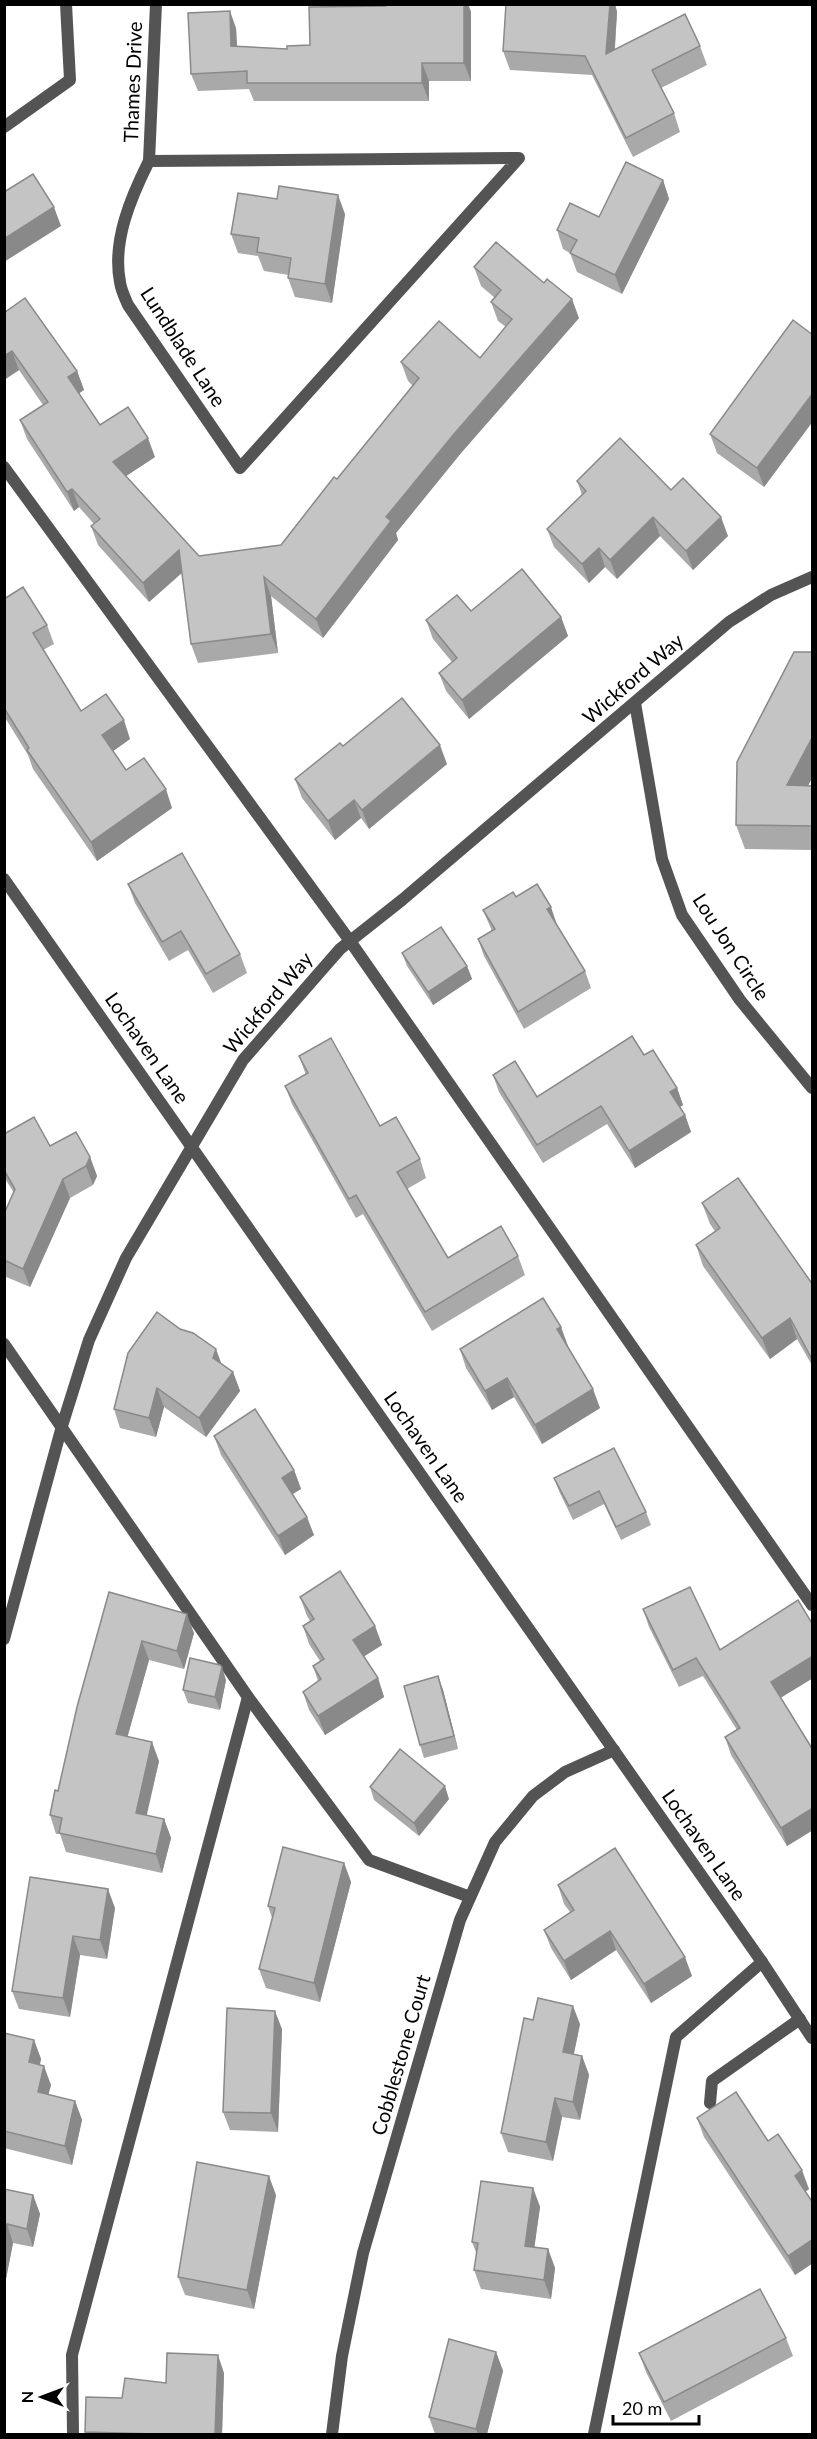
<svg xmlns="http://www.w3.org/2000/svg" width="817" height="2439" font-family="Lato,sans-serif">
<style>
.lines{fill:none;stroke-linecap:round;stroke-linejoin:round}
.lane{stroke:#545454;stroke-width:12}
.street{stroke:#545454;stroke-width:12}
.wall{fill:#a9a9a9}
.shaded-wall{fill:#898989}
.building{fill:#c4c4c4;stroke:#898989;stroke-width:1.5}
.labels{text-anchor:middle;stroke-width:4.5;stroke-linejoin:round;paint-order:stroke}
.street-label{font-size:20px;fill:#000;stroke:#fff}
</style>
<rect width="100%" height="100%" fill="#fff"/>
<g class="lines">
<g class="lane">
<path d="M4,127L70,80L66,4"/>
<path d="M4,467L350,941L812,1605"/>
<path d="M4,1344L248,1697L369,1860L470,1897"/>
<path d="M710,2103L712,2081L800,2019"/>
<path d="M73,2434L72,2355L248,1697"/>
<path d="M594,2434L676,2037L762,1962"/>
</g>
<g class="street">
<path d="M519,158L240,468L128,305C125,298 121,290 120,282C112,241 131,197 149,161Z"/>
<path d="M149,161L156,4"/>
<path d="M635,703L662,859L682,915L740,1000L812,1088"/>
<path d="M4,879L762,1962L812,2038"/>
<path d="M4,1639L62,1426L89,1340L126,1258L243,1060L340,949L402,900L729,622L771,595L812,577"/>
<path d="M332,2434L342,2356L363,2253L460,1920L495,1842L533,1796L565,1772L614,1750"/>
</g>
</g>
<g class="wall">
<path d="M386,4H468L471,12V81H429V101H254L249,89L198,91L191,74L236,28L237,47L287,49L310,45L386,6Z"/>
<path d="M506,4H615L617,12L615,49L700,46L707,65L661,88L674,113L680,132L633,157L592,75L510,70L503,51Z"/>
<path d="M663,180L669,199L622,294L577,272L570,253L563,249L557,230L599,217Z"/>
<path d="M345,214L332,303L295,297L288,278L289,275L264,271L258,256L238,253L231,234Z"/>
<path d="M474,267L579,318L461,453L396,533L398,540L323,638L271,596L278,653L198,663L191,644L182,573L149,602L98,545L91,526L94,524L79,507L74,511L27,439L20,420L43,405L19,370L4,380V313L77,371L84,390L79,393L100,425L155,457L126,476L199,556L281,545L337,479L413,386L408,381L401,362L480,358L506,327L498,321L491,302L495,298L481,286Z"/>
<path d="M813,335V421L764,487L717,453L710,434Z"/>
<path d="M577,481L671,490L728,536L693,570L660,536L617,579L605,567L589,583L554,547L547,529L582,495Z"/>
<path d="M4,599L47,625L54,644L43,650L81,711L130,739L113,751L126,770L172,808L97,861L33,769L28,755L4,716Z"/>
<path d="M471,611L561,617L568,636L469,719L446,691L439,673L452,662L433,639L426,620Z"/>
<path d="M813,652V776L808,786H813V850L745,849L736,825Z"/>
<path d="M343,746L447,764L369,829L361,818L335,840L302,798L295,779Z"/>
<path d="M128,884L240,954L247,973L213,993L188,950L169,961L135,903Z"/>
<path d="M516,897L557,925L585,971L591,988L524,1029L484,956L478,939L492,931L483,910Z"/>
<path d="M402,953L467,966L472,979L433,1005L407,966Z"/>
<path d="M644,1055L677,1088L683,1105L680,1107L685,1115L691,1132L635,1168L607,1124L543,1163L499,1092L493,1075L537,1097Z"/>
<path d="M299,1056L420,1159L426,1178L407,1189L448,1258L518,1256L525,1275L432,1331L363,1214L356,1218L292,1104L285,1086L306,1075Z"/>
<path d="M4,1134L90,1157L97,1176L93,1185L70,1198L30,1287L4,1276V1214L14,1193L4,1177Z"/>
<path d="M702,1203L813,1285V1367L797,1339L770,1359L703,1266L696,1245L715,1231L710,1224Z"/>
<path d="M561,1327L567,1346L600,1408L542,1444L514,1397L492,1410L466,1368L460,1349Z"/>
<path d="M128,1353L221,1363L233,1372L240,1391L206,1437L164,1407L156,1437L120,1428L114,1409Z"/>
<path d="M214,1436L294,1470L301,1489L292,1494L314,1535L285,1555L221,1455Z"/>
<path d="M614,1448L646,1512L651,1525L621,1540L604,1504L573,1520L559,1491L554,1478Z"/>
<path d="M109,1592L194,1633L184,1669L149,1660L127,1737L159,1761L146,1815L164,1819L171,1838L162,1873L66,1852L60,1834H56L50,1815L58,1791Z"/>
<path d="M300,1597L375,1626L382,1645L364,1656L378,1678L384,1697L325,1735L309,1710L303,1692L318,1681L313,1666L320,1661L309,1644L303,1626L310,1621L307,1616Z"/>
<path d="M643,1609L720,1650L813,1625V1678L780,1698L813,1750V1830L787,1846L731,1755L725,1737L737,1730L703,1676L679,1687L649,1627Z"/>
<path d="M438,1676L443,1690L458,1749L424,1758L420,1745Z"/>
<path d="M226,1680L220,1710L188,1703L183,1690Z"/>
<path d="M370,1787L449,1799L419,1836L374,1800Z"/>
<path d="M344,1863L351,1882L320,2002L266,1988L259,1969L272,1918L268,1906Z"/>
<path d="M30,1877L115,1908L107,1959L80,1955L70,2017L19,2009L12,1991Z"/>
<path d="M558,1885L692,1976L651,2003L616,1950L571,1980L551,1948L544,1930L570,1912L564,1904Z"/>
<path d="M533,2020L580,2024L574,2054L582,2056L589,2075L580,2120L562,2117L553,2161L508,2152L501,2133Z"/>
<path d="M282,2029L278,2132L230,2130L223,2112Z"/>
<path d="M4,2033L34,2040L41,2059L40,2065L51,2085L48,2095L75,2101L82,2120L72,2165L4,2148Z"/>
<path d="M697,2118L768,2141L809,2189L805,2192L813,2203V2263L795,2275L704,2137Z"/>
<path d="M533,2188L540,2207L534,2247L548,2249L555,2268L551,2299L481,2289L474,2270L477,2255L472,2242Z"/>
<path d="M4,2189L33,2195L40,2214L33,2247L13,2243L4,2289Z"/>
<path d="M276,2195L254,2309L185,2295L178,2277Z"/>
<path d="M786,2338L793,2356L671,2421L646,2372L639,2353Z"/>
<path d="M496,2352L503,2371L487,2434H435L429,2417Z"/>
<path d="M224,2373L222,2434H86L85,2432L122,2398L166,2383Z"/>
</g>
<g class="shaded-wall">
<path d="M464,4H468L471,12V81L464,63Z"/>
<path d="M610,4H615L617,12L613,73L606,54Z"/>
<path d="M230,11L236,28L238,64L231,46Z"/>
<path d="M422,63L429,81V101L422,83Z"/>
<path d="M663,180L669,199L622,294L615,275Z"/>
<path d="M338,195L345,214L332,303L325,284Z"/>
<path d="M54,207L61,226L4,262V239Z"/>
<path d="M572,299L579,318L461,453L396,533L398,540L323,638L316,619L386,517L454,434Z"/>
<path d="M12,351L19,370L4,380V356Z"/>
<path d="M77,371L84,390L75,396L68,377Z"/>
<path d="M813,393V421L764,487L757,468Z"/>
<path d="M148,438L155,457L120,480L113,462Z"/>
<path d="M72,489L79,507L74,511L67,492Z"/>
<path d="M653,517L660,536L617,579L610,560Z"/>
<path d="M721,517L728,536L693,570L686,551Z"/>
<path d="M599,548L605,567L589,583L582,564Z"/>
<path d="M179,550L186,569L149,602L143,583Z"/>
<path d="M264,577L271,596L278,653L271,634Z"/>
<path d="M561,617L568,636L469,719L462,700Z"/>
<path d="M124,720L130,739L109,754L102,735Z"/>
<path d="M813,736V776L796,809L787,785Z"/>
<path d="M440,745L447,764L369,829L362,810Z"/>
<path d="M166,789L172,808L97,861L91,842Z"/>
<path d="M354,800L361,818L335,840L328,821Z"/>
<path d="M551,907L557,925L547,909Z"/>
<path d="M467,966L472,979L433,1005L428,992Z"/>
<path d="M677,1088L683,1105L677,1109L670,1092Z"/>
<path d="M685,1115L691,1132L635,1168L629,1151Z"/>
<path d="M90,1157L97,1176L93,1185L86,1166Z"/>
<path d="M63,1179L70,1198L30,1287L23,1269Z"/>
<path d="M790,1318L797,1339L770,1359L762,1338Z"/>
<path d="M561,1327L568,1346L564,1348L557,1329Z"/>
<path d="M216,1349L223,1368L213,1358Z"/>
<path d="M233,1372L240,1391L206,1437L199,1418Z"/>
<path d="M507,1378L514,1397L492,1410L485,1391Z"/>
<path d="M157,1388L164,1407L156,1437L149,1418Z"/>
<path d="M593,1389L600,1408L542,1444L535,1425Z"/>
<path d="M294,1470L301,1489L288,1497L282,1478Z"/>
<path d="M307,1517L314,1535L285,1555L278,1536Z"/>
<path d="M187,1614L194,1633L184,1669L177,1651Z"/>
<path d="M375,1626L382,1645L360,1659L353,1640Z"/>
<path d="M142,1641L149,1660L123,1753L116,1734Z"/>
<path d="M813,1656V1678L777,1700L771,1682Z"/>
<path d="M222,1667L226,1680L220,1710L215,1697Z"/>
<path d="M438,1676L443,1690L458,1749L454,1736Z"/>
<path d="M378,1678L384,1697L325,1735L318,1716Z"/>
<path d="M152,1742L159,1761L143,1832L136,1813Z"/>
<path d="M445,1786L449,1799L419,1836L414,1823Z"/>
<path d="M813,1808V1830L787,1846L781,1828Z"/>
<path d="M164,1819L171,1838L162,1873L156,1854Z"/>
<path d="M344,1863L351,1882L320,2002L314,1983Z"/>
<path d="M108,1889L115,1908L107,1959L100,1940Z"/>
<path d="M610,1931L616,1950L571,1980L564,1961Z"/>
<path d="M73,1936L80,1955L70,2017L63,1998Z"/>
<path d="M685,1957L692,1976L651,2003L644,1984Z"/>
<path d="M573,2006L580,2024L570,2071L563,2052Z"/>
<path d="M275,2011L282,2029L278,2132L271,2113Z"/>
<path d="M34,2040L41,2059L36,2081L29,2062Z"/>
<path d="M582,2056L589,2075L580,2120L573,2102Z"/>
<path d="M44,2066L51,2085L44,2111L38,2092Z"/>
<path d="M555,2098L562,2117L553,2161L546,2142Z"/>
<path d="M75,2101L82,2120L72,2165L65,2146Z"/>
<path d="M802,2170L809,2189L802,2194L795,2176Z"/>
<path d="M269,2176L276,2195L254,2309L247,2290Z"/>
<path d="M533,2188L540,2207L532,2265L525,2246Z"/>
<path d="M33,2195L40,2214L33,2247L27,2229Z"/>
<path d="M7,2224L13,2243L4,2289V2235Z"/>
<path d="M813,2239V2263L795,2275L788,2256Z"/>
<path d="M548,2249L555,2268L551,2299L544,2280Z"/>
<path d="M496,2352L503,2371L487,2434H478L476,2429Z"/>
<path d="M218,2355L224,2373L222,2434H215Z"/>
</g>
<g class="building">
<path d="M386,4H464V63H422V83H247V71L191,74L188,13L230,11L231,46L287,49V46L310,45L309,7L386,6Z"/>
<path d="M506,4H610L606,54L685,14L700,46L652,70L674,113L626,138L585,56L503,51Z"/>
<path d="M626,162L663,180L615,275L570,253L577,240L557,230L570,203L599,217Z"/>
<path d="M33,174L54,207L4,239V192Z"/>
<path d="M279,186L338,195L325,284L288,278L291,258L257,252L259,238L231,234L238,193L277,199Z"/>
<path d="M496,242L544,283L547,279L572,299L454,434L386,517L391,521L316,619L264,577L271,634L191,644L179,550L143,583L91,526L100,519L72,489L67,492L20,420L48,402L12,351L4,356V313L25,298L77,371L68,377L100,425L128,407L148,438L113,462L199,556L281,545L334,477L337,479L419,378L401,362L439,321L480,358L512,319L491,302L501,290L474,267Z"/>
<path d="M793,320L813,335V393L757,468L710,434Z"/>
<path d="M620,438L671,490L683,478L721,517L686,551L653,517L610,560L599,548L582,564L547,529L586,491L577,481Z"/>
<path d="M522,569L561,617L462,700L439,673L457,658L426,620L457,595L471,611Z"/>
<path d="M23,587L47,625L33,633L81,711L106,694L124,720L102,735L126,770L144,758L166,789L91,842L27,750L29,748L4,708V599Z"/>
<path d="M794,652H813V736L787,785L813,786V826L736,825L737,762Z"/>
<path d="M402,698L440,745L362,810L354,800L328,821L295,779L340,743L343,746Z"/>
<path d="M182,853L240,954L206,974L181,931L162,942L128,884Z"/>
<path d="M537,884L551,907L547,909L585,971L518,1012L478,939L495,929L483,910L513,892L516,897Z"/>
<path d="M441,927L467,966L428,992L402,953Z"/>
<path d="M632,1036L644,1055L653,1050L677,1088L670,1092L685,1115L629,1151L601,1106L537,1145L493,1075L515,1061L537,1097Z"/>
<path d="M331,1038L380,1126L396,1117L420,1159L397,1172L448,1258L501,1226L518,1256L425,1312L356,1195L349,1199L285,1086L308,1073L299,1056Z"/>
<path d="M34,1117L50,1146L76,1132L90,1157L86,1166L63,1179L23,1269L4,1260V1214L15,1189L4,1170V1134Z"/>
<path d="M738,1178L813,1285V1361L790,1318L762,1338L696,1245L720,1228L702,1203Z"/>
<path d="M543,1298L561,1327L557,1329L593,1389L535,1425L507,1378L485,1391L460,1349Z"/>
<path d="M157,1312L180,1329L193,1333L216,1349L213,1358L233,1372L199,1418L157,1388L149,1418L114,1409L128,1353Z"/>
<path d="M255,1409L294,1470L282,1478L307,1517L278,1536L214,1436Z"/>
<path d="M614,1448L646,1512L616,1527L599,1491L569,1506L554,1478Z"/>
<path d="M340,1571L375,1626L353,1640L378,1678L318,1716L303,1692L321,1679L313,1666L324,1659L303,1626L314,1619L300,1597Z"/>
<path d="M690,1587L720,1650L798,1600L813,1625V1656L771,1682L813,1750V1808L781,1828L725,1737L740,1728L696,1658L673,1670L643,1609Z"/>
<path d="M109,1592L187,1614L177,1651L142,1641L116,1734L152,1742L136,1813L164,1819L156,1854L59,1833L62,1818L50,1815L55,1790L58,1791L77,1707Z"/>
<path d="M190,1658L220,1665L222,1667L215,1697L183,1690Z"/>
<path d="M438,1676L454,1736L420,1745L404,1686Z"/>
<path d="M400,1749L445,1786L414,1823L370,1787Z"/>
<path d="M283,1847L344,1863L314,1983L259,1969L275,1908L268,1906Z"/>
<path d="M615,1848L685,1957L644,1984L610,1931L564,1961L544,1930L574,1910L558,1885Z"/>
<path d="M30,1877L108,1889L100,1940L73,1936L63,1998L12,1991Z"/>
<path d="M538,1998L573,2006L563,2052L582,2056L573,2102L555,2098L546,2142L501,2133L524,2018L533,2020Z"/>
<path d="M227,2008L275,2011L271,2113L223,2112Z"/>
<path d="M4,2033L34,2040L29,2062L44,2066L38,2092L75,2101L65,2146L4,2131Z"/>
<path d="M736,2092L768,2141L778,2134L802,2170L795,2176L813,2203V2239L788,2256L697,2118Z"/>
<path d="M197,2162L269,2176L247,2290L178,2277Z"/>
<path d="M481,2181L533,2188L525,2246L548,2249L544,2280L474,2270L478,2243L472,2242Z"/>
<path d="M4,2189L33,2195L27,2229L7,2224L4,2235Z"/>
<path d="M760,2289L786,2338L664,2402L639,2353Z"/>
<path d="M449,2339L496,2352L476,2429L429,2417Z"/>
<path d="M167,2353L218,2355L215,2434H156L85,2432L86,2397L122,2398L125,2378L166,2383Z"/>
</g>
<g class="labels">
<g class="street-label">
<text transform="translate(133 82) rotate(-88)" y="7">Thames Drive</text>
<text transform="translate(183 347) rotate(57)" y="7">Lundblade Lane</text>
<text transform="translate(633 679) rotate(-41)" y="7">Wickford Way</text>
<text transform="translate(731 947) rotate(57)" y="7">Lou Jon Circle</text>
<text transform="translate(268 1003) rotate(-50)" y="7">Wickford Way</text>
<text transform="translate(147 1048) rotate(55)" y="7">Lochaven Lane</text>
<text transform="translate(426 1447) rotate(55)" y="7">Lochaven Lane</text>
<text transform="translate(704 1845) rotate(55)" y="7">Lochaven Lane</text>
<text transform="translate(401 2055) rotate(-74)" y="7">Cobblestone Court</text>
</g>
</g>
<rect width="817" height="2439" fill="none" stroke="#000000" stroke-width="12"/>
<g transform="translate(42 2397) rotate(270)" stroke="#ffffff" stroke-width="4.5" paint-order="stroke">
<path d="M0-4.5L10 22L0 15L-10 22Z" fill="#000000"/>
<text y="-9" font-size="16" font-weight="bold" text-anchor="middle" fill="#000000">N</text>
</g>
<path d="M613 2415v9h86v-9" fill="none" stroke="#000000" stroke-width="3"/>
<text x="622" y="2415" font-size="18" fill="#000000" stroke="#ffffff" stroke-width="4.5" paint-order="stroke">20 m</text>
</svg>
